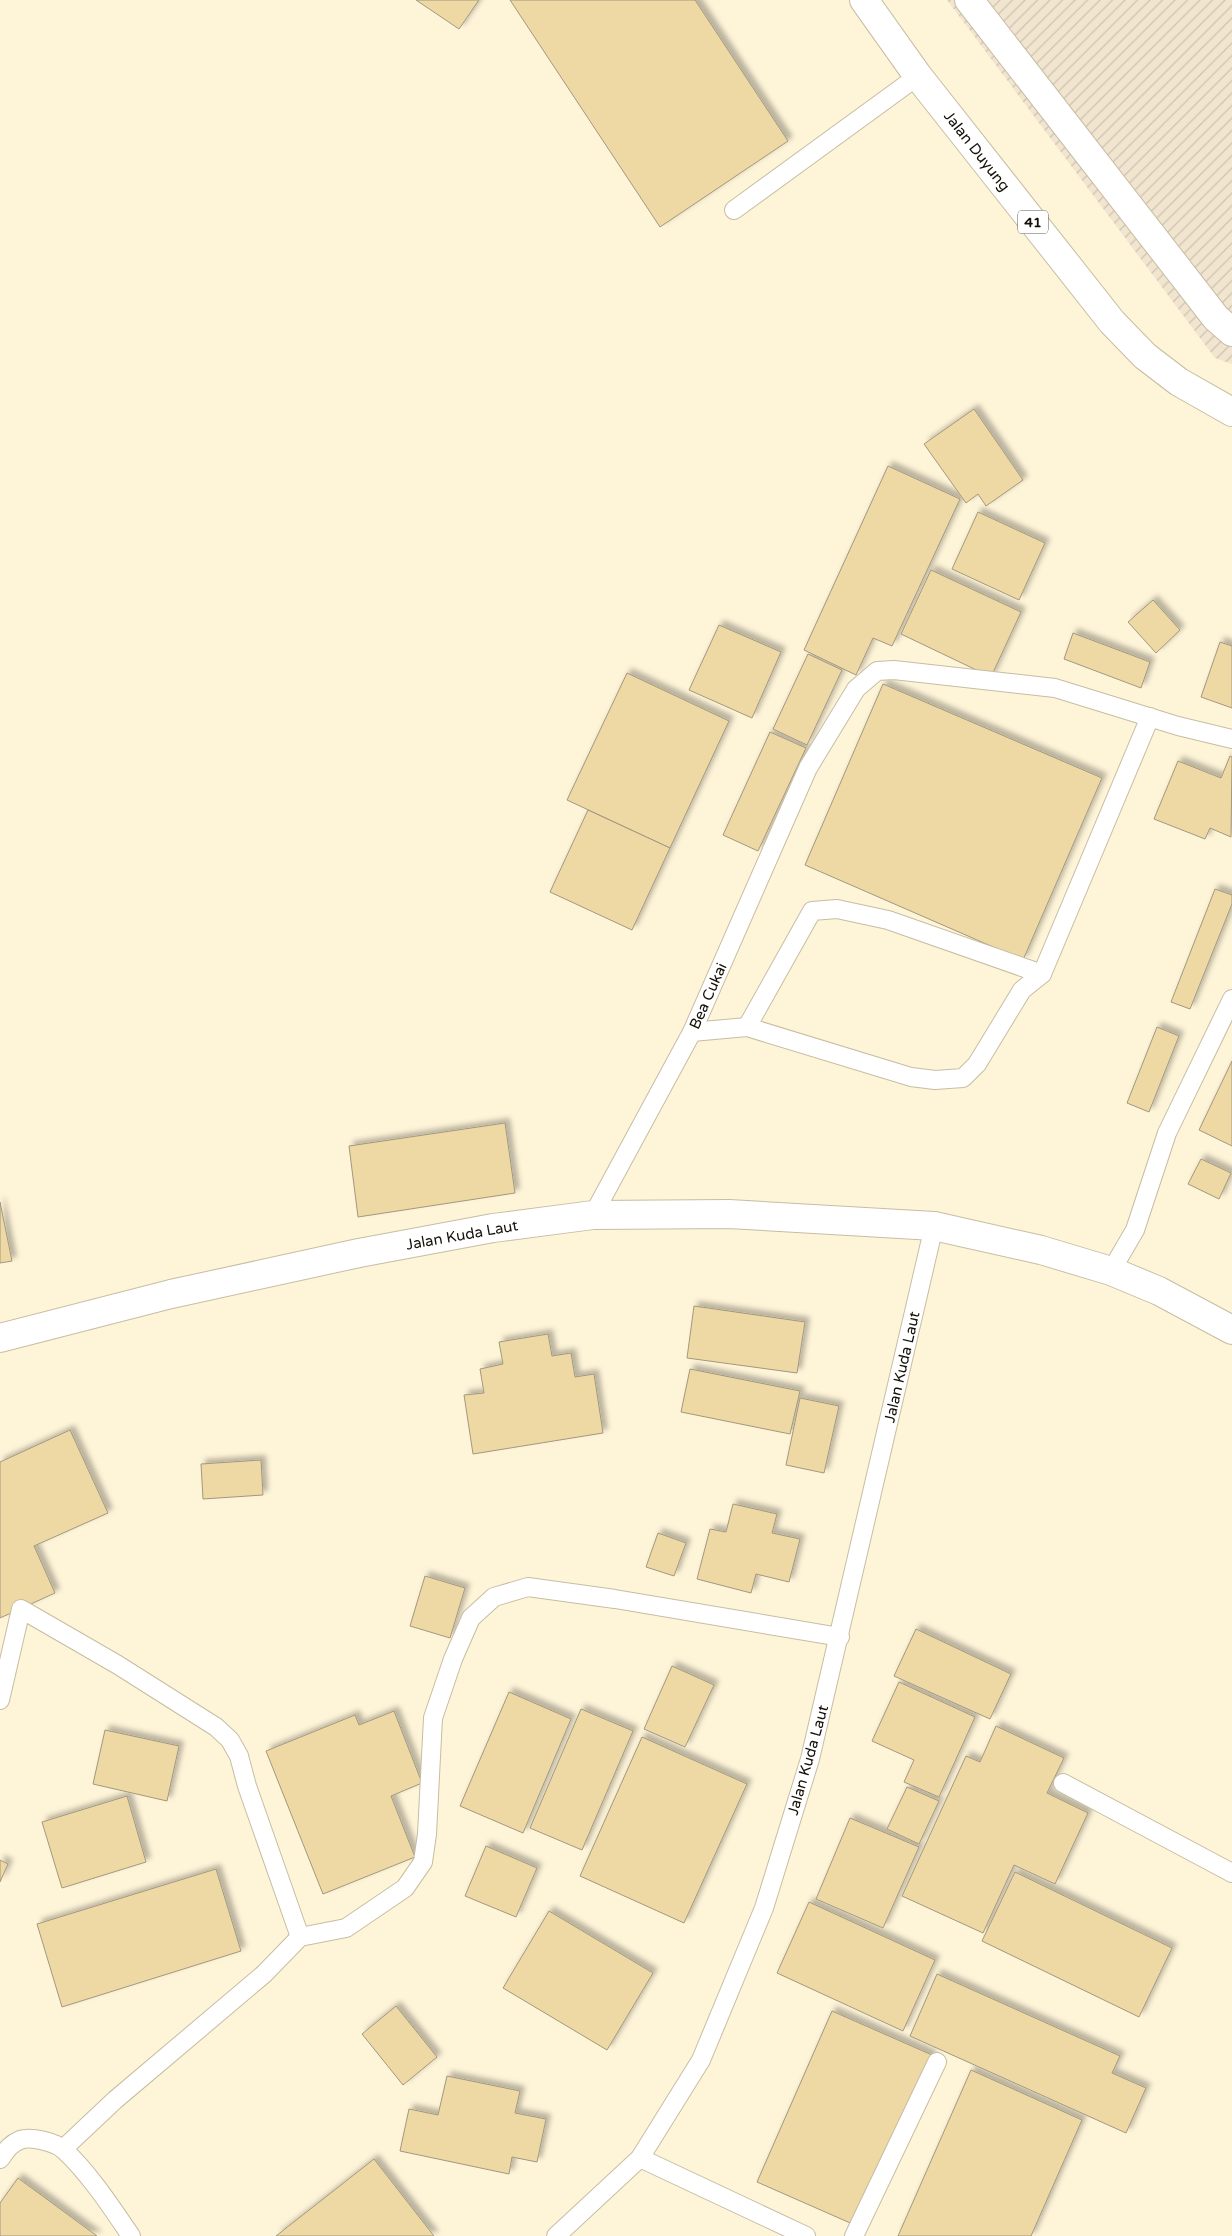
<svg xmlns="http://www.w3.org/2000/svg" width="1232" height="2236" font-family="'Varela Round',sans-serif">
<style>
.industrial{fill:url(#industrial-furrows)}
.building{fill:#eed9a4;stroke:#a2987f;filter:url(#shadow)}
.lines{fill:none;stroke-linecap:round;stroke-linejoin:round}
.service-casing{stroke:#c7bda3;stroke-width:20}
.minor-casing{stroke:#c7bda3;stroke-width:30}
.trunk-casing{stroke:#c7bda3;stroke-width:30}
.service{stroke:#fff;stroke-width:18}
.minor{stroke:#fff;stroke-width:28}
.trunk{stroke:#fff;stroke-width:28}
.labels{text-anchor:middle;stroke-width:4;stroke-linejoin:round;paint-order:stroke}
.shield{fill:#fff;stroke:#5b5852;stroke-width:1}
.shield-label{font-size:14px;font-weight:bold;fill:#151108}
.street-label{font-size:15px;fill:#151108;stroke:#fff}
</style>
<defs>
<pattern id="industrial-furrows" width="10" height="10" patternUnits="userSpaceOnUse" patternTransform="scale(1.25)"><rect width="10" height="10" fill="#f1e5d0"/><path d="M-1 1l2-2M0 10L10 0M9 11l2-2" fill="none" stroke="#cec3b1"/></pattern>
<filter id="shadow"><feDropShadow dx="4.5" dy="-4.5" stdDeviation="2.5" flood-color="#0004"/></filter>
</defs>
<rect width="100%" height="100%" fill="#fef4d8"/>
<path class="industrial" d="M947,0H1232V364L1215,358Z"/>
<g class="building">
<path d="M416,0H479L459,29Z"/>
<path d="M510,0H695L788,141L660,227Z"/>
<path d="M974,409L1023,480L986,506L978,494L966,503L924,444Z"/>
<path d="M888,466L960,499L892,646L873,638L856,675L804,650Z"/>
<path d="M978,512L1045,543L1019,600L952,569Z"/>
<path d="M931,570L1021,612L991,677L901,634Z"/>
<path d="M1153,600L1180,630L1156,653L1128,622Z"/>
<path d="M719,625L781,652L752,718L689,690Z"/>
<path d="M1073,633L1150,662L1141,688L1064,659Z"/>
<path d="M1220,642L1232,646V708L1201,697Z"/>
<path d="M808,654L842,670L807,745L773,729Z"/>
<path d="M627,673L729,721L670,848L567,800Z"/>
<path d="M883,684L1102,778L1023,960L805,865Z"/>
<path d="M770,732L806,748L758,851L723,835Z"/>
<path d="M1230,756L1232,757L1231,837L1210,828L1205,839L1154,819L1178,761L1221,778Z"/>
<path d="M588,810L670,848L632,930L550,892Z"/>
<path d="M1215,889L1232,895V904L1190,1009L1171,1002Z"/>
<path d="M1157,1027L1179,1036L1149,1112L1127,1103Z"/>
<path d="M1232,1061V1146L1199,1130Z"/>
<path d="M505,1123L515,1193L358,1217L349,1146Z"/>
<path d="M1201,1159L1231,1173L1219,1199L1188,1184Z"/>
<path d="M0,1202L12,1261L0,1263Z"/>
<path d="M694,1306L805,1322L797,1373L687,1358Z"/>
<path d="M548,1334L552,1356L571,1353L575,1377L594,1374L603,1433L473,1454L464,1395L484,1393L480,1369L503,1364L499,1342Z"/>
<path d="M690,1369L800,1391L790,1434L681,1412Z"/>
<path d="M800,1398L839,1406L824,1473L786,1465Z"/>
<path d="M70,1430L108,1513L34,1546L55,1593L0,1618V1462Z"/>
<path d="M261,1460L263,1495L203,1499L201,1464Z"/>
<path d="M733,1504L777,1514L772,1533L800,1539L789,1582L756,1574L751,1593L697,1579L710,1529L726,1532Z"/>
<path d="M658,1533L686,1543L674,1576L646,1567Z"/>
<path d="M425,1576L465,1588L450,1638L410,1626Z"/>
<path d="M916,1629L1011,1674L990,1719L894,1676Z"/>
<path d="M672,1666L714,1685L685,1747L644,1729Z"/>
<path d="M899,1682L975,1717L939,1797L904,1782L914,1760L872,1741Z"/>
<path d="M509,1692L571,1719L523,1833L460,1806Z"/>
<path d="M581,1709L633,1731L582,1850L530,1828Z"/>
<path d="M394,1711L422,1783L391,1796L415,1857L323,1894L266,1751L355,1715L359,1725Z"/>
<path d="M996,1726L1064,1758L1047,1793L1088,1813L1055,1884L1014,1865L983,1933L902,1896L966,1756L980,1762Z"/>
<path d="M105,1730L179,1746L167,1801L93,1784Z"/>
<path d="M642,1737L747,1784L684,1923L580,1876Z"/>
<path d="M907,1787L939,1801L919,1844L887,1829Z"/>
<path d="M127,1796L146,1862L62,1888L42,1822Z"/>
<path d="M850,1818L919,1847L883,1928L816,1899Z"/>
<path d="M486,1846L537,1868L516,1917L465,1896Z"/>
<path d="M0,1860L8,1864L0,1882Z"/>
<path d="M216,1869L241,1951L62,2007L37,1924Z"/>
<path d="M1015,1872L1172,1948L1139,2017L982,1941Z"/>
<path d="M809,1902L935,1960L903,2031L777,1973Z"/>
<path d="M549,1911L653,1973L607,2050L503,1988Z"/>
<path d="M937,1974L1120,2056L1112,2073L1146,2088L1126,2133L910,2036Z"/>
<path d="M396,2006L437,2057L403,2085L362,2034Z"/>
<path d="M832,2011L932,2055L857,2226L757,2182Z"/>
<path d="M971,2070L1082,2120L1031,2236H898Z"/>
<path d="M447,2076L520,2091L515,2113L546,2119L537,2162L512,2157L509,2174L400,2151L409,2109L438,2115Z"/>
<path d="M374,2159L434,2236H276Z"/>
<path d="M18,2178L97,2236H0V2203Z"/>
</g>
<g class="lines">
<defs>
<g id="service">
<path d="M734,210L918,76"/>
<path d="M747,1027L812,911L837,909L888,920L1042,974"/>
<path d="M692,1032L747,1027L911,1077L935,1080L963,1078L977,1064L1022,990L1042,974L1150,717"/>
<path d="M593,1215L692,1032L808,768L856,689L877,671L894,670L1055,688L1178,726L1232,739"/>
<path d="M1111,1271L1135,1230L1167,1133L1232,999"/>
<path d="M0,1700L21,1609L118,1665L216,1727L230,1740L239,1756L247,1786L300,1937"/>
<path d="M1063,1783L1232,1873"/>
<path d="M63,2149L115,2100L264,1974L300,1937L346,1928L405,1888L423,1862L427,1834L433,1718L453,1659L471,1618L494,1597L528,1587L615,1599L840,1637"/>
<path d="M640,2158L806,2236"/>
<path d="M0,2159C6,2151 10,2144 20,2140C31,2136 55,2142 64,2150C89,2173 112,2208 131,2236"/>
<path d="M556,2236L640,2158L701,2060L764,1908L810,1759L934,1226"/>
<path d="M854,2236L937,2062"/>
</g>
<path id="minor" d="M0,1338L171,1294L359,1253L493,1228L593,1215L729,1214L934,1226L1041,1250L1111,1271L1159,1291L1232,1330"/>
<g id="trunk">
<path d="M864,0L918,76L1112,322L1145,356L1179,382L1232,412"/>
<path d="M969,0L1216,318L1232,332"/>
</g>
</defs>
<use href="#service" class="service-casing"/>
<use href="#minor" class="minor-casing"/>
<use href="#trunk" class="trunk-casing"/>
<use href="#service" class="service"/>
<use href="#minor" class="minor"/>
<use href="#trunk" class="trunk"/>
</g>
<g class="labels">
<rect class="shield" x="1018" y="210.5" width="30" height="23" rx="4"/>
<g class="shield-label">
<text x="1033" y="227">41</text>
</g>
<g class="street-label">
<text transform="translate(977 151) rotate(52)" y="5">Jalan Duyung</text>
<text transform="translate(708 996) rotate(-66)" y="5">Bea Cukai</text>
<text transform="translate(462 1235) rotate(-10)" y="5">Jalan Kuda Laut</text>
<text transform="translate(902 1367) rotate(-77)" y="5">Jalan Kuda Laut</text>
<text transform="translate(808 1760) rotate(-74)" y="5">Jalan Kuda Laut</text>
</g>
</g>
</svg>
